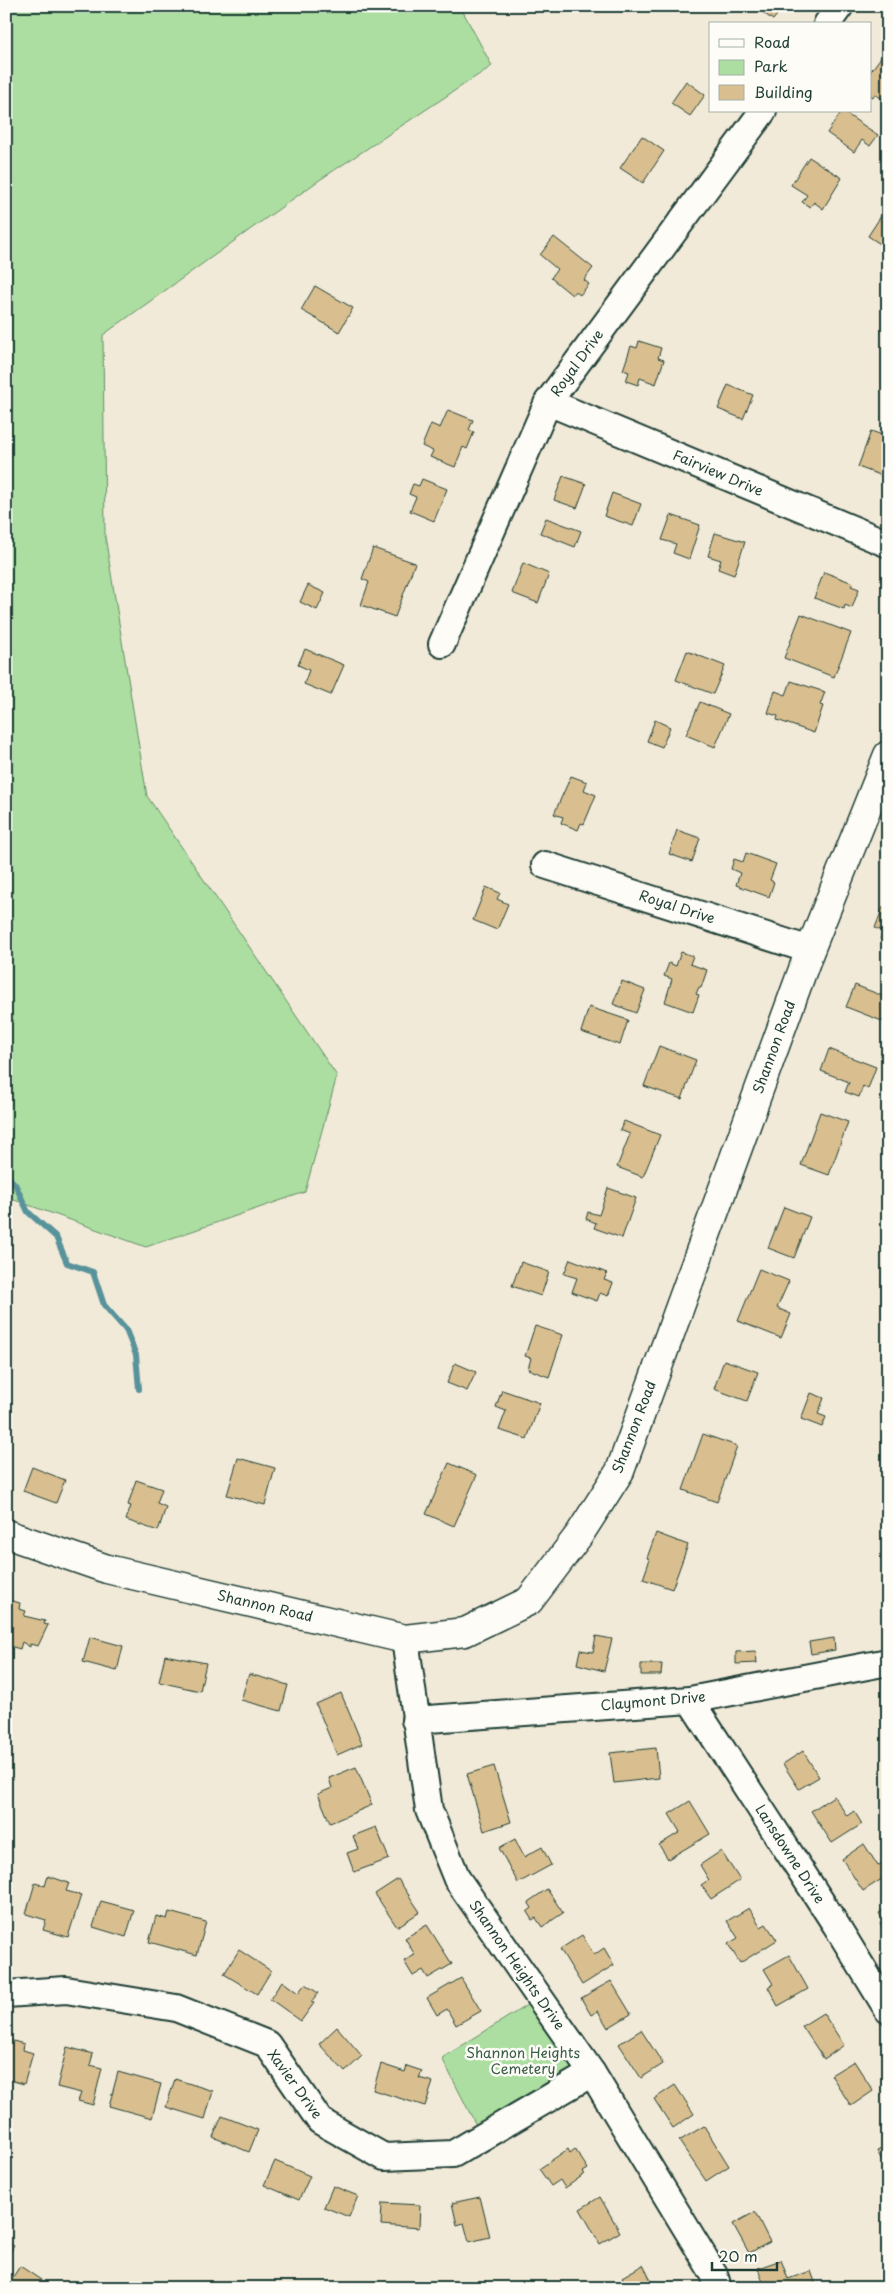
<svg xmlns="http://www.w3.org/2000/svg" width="894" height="2294" font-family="'Playpen Sans',sans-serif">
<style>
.green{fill:#abdea0;stroke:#658e6a}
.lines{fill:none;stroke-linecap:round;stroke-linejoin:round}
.stream{stroke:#59939b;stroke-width:6}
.building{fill:#d9bf8f;stroke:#1f3d34}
.street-casing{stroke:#1f3d34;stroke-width:30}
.secondary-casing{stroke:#1f3d34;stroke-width:31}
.street{stroke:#fdfcf7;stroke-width:26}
.secondary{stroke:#fdfcf7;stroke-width:28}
.labels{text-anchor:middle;stroke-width:5;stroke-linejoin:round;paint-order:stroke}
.street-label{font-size:14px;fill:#1f3d34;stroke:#fdfcf7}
.park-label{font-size:14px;fill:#3b5d4a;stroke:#fdfcf7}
</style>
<rect width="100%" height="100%" fill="#f2ead8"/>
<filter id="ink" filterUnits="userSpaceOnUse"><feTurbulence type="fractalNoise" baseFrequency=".02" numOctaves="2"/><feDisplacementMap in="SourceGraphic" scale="10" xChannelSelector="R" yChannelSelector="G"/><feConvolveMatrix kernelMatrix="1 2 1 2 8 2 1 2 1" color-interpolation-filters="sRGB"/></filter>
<g filter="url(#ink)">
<g class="green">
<path d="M6,6H460L492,66L318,181L103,335L105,536L147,796L337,1076L305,1192L146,1247L6,1197Z"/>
<path d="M540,1997L592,2073L482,2137L442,2058Z"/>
</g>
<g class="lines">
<path class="stream" d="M6,1175L15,1184L28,1212L56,1237L67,1263L93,1272L104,1305L126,1330L136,1355L139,1389"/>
</g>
<g class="building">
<path d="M754,6H784L773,20Z"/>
<path d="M888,48V97L885,101L875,94L873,97L870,95V72Z"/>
<path d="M686,81L705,95L690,116L671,103Z"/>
<path d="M842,111L878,135L870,146L862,140L854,152L827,133Z"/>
<path d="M642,136L664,151L643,183L620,168Z"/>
<path d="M809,157L842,178L823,209L814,202L810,207L802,202L807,195L791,185Z"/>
<path d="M883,213L888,217V249L868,236Z"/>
<path d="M554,237L593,268L584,280L589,284L580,295L575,291L572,295L551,278L557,269L540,255Z"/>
<path d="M315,286L353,308L339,332L301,310Z"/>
<path d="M639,341L661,348L658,358L664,360L656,384L640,378L638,385L626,381L629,372L623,370L631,346L637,348Z"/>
<path d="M728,385L753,395L743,419L718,409Z"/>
<path d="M448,410L473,420L469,430L474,432L467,449L463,447L455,467L430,457L433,451L422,446L431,424L440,428Z"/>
<path d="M871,431L888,437V478L858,467Z"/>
<path d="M563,476L586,484L577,508L554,500Z"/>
<path d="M422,479L447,489L434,521L410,511L416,497L409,494L413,484L419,486Z"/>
<path d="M612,493L641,504L633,526L604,516Z"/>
<path d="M671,515L700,525L689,559L673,553L676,544L662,540Z"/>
<path d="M546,518L581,531L575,547L540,533Z"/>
<path d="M715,533L745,542L734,575L718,569L721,560L708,556Z"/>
<path d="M373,548L415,563L395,617L361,605L369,582L362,579Z"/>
<path d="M523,563L549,574L538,603L512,593Z"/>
<path d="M824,572L853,583L851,586L859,589L852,608L845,605L844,609L814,598Z"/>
<path d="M308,585L325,593L317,610L300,602Z"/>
<path d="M801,614L851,633L834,677L784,658Z"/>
<path d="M305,649L344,665L331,695L304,684L309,670L298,665Z"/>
<path d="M687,651L725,666L713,694L676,680Z"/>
<path d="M791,681L825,692L820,705L823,706L814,733L777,720L778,716L768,713L775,691L786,695Z"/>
<path d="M700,702L729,714L715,747L686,735Z"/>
<path d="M655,720L670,727L662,747L647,741Z"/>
<path d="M571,776L587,782L584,790L596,795L584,824L581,823L578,830L561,823L563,817L554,814Z"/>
<path d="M677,830L700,838L692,862L669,854Z"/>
<path d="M746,853L776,864L770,880L774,882L769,897L736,885L740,873L731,869L734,859L743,862Z"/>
<path d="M486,887L500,893L497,899L508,904L497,930L473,920Z"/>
<path d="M883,907L888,909V942L880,939L883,931L875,928Z"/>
<path d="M681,952L693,956L690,964L707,970L701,988L699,987L696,994L699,995L693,1012L665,1002L672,979L664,976L669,963L676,966Z"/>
<path d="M622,981L645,990L636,1013L613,1004Z"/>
<path d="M855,985L888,998L887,1023L846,1007Z"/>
<path d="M589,1007L628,1020L620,1045L581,1032Z"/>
<path d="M659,1046L696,1060L682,1099L644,1086Z"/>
<path d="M829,1049L876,1067L868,1089L863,1086L859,1097L845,1092L849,1082L821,1071Z"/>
<path d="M820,1112L848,1122L829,1175L801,1165Z"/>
<path d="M624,1121L660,1135L643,1177L617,1167L630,1134L620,1130Z"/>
<path d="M608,1188L636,1198L622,1238L594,1228L596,1223L586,1219L588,1212L599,1215Z"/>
<path d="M784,1207L810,1217L794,1258L768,1248Z"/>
<path d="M570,1259L607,1273L604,1280L613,1283L608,1296L600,1293L597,1301L572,1292L577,1278L564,1274Z"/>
<path d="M521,1262L549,1272L541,1296L512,1286Z"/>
<path d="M759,1269L789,1281L777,1308L791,1314L781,1338L738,1321Z"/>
<path d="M535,1326L563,1335L549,1377L528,1369L531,1358L525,1356Z"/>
<path d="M724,1360L758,1372L747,1401L714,1389Z"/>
<path d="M455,1363L476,1372L467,1391L447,1383Z"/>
<path d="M502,1390L540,1403L527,1439L499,1430L506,1411L496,1407Z"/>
<path d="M811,1393L824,1398L818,1414L826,1417L822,1427L801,1419Z"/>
<path d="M703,1434L737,1446L717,1502L683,1490Z"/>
<path d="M238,1458L275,1468L265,1505L227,1495Z"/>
<path d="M449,1463L477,1475L454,1526L426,1514Z"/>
<path d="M32,1467L65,1480L56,1503L23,1491Z"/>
<path d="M136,1480L162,1489L157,1503L166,1507L158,1531L126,1520L131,1506L128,1505Z"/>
<path d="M656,1533L688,1545L672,1589L643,1579L650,1559L647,1558Z"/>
<path d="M9,1600L20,1603L19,1609L26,1611L24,1616L45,1621L44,1624L48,1625L38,1646L30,1644V1647L22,1642L20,1649L6,1645V1604Z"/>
<path d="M596,1636L612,1639L604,1671L577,1664L580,1650L593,1652Z"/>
<path d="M90,1637L123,1646L117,1671L83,1662Z"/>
<path d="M834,1638L835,1650L811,1654L809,1642Z"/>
<path d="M756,1651L757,1663L736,1664V1652Z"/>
<path d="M165,1655L206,1663L200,1691L159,1682Z"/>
<path d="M641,1664H662L661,1675H641Z"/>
<path d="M249,1674L288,1685L281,1711L241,1700Z"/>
<path d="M341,1693L362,1744L337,1755L316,1704Z"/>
<path d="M656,1748L659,1778L614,1783L610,1753Z"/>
<path d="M803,1751L819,1777L799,1789L783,1764Z"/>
<path d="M494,1766L511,1822L484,1831L467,1774Z"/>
<path d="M356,1767L372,1805L330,1823L318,1794L332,1788L329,1778Z"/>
<path d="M834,1796L847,1816L854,1811L862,1824L832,1843L811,1811Z"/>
<path d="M690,1801L710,1834L668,1859L659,1845L680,1832L669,1814Z"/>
<path d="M376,1827L389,1859L354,1872L347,1853L358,1849L353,1836Z"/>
<path d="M515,1839L524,1857L542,1847L551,1865L518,1883L499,1848Z"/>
<path d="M864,1844L878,1866L886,1860L888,1875L863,1891L842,1859Z"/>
<path d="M721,1851L740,1880L711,1899L701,1885L709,1880L700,1865Z"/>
<path d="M48,1876L69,1883L66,1891L81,1895L68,1937L43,1930L46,1920L26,1914L35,1883L45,1886Z"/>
<path d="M398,1879L420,1912L397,1927L375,1894Z"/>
<path d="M547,1889L563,1913L542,1927L536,1918L532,1920L527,1912L532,1908L528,1902Z"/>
<path d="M101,1901L134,1910L126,1937L93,1927Z"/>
<path d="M888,1907V1936L880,1924L884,1921L879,1913Z"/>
<path d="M749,1908L761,1927L766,1924L777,1940L740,1963L728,1944L738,1938L727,1921Z"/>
<path d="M169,1912L206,1922L197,1955L149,1942L156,1916L167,1919Z"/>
<path d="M427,1925L452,1964L428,1978L423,1970L413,1976L404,1961L415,1955L405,1938Z"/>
<path d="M582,1935L594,1955L604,1948L614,1965L582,1985L560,1949Z"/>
<path d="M239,1950L271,1971L257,1994L224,1974Z"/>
<path d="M789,1955L808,1989L778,2006L768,1987L773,1984L764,1969Z"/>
<path d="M461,1978L481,2011L456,2025L447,2009L437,2015L427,1998Z"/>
<path d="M282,1981L298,1993L305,1984L318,1993L311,2002L314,2003L301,2021L270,1999Z"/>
<path d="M611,1981L631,2014L608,2028L598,2011L591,2015L581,1998Z"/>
<path d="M823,2013L844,2045L824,2059L802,2026Z"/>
<path d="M337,2027L362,2056L345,2072L319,2044Z"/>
<path d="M641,2030L663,2064L641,2078L619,2044Z"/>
<path d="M6,2039L24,2044L23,2050L33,2053L24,2084L6,2079Z"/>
<path d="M67,2047L93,2054L90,2065L102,2068L93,2105L78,2101L81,2093L57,2087Z"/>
<path d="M854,2061L873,2091L851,2106L831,2075Z"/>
<path d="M381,2064L405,2072L407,2066L422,2071L419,2078L433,2082L425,2106L373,2090Z"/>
<path d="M118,2072L161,2084L152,2118L109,2106Z"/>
<path d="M175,2079L213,2091L205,2119L166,2107Z"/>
<path d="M675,2085L694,2114L673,2128L654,2099Z"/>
<path d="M222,2116L258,2130L249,2152L213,2137Z"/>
<path d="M704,2126L729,2166L706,2181L679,2141Z"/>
<path d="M888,2146V2172L877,2151Z"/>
<path d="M568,2149L570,2153L575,2149L588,2169L583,2172L585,2174L565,2188L560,2180L551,2186L539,2169Z"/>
<path d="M275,2161L310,2176L299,2200L264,2185Z"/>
<path d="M333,2186L358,2196L349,2217L324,2207Z"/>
<path d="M480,2197L490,2237L469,2242L464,2223L457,2225L452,2203Z"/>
<path d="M600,2197L620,2232L600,2244L580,2209Z"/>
<path d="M382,2203L420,2205L419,2228L381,2225Z"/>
<path d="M755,2212L770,2242L749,2253L733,2224Z"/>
<path d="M6,2241L14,2246L6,2259Z"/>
<path d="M781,2260L788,2279L811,2271L817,2288H765L758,2268Z"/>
<path d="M643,2265L655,2288H628L622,2277Z"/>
<path d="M20,2266L53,2288H6Z"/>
</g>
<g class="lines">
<defs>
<g id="street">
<path d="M827,24L840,6"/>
<path d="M548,402L888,544"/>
<path d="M442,644L548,402L763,111"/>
<path d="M545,865L810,950"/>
<path d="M405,1639L429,1810L457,1879L592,2073L714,2274L718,2288"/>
<path d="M690,1700L836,1925L888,2010"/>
<path d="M415,1720L690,1700L888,1662"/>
<path d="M6,1994L66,1990L176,2008L267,2044L320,2121L384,2157L453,2154L592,2073"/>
</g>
<path id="secondary" d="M6,1534L107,1569L405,1639L465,1632L529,1601L579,1535L620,1471L810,950L888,755"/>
</defs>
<use href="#street" class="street-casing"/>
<use href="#secondary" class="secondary-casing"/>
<use href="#street" class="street"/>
<use href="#secondary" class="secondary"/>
</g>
</g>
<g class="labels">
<g class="street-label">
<text transform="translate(577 363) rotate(-54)" y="5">Royal Drive</text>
<text transform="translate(718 473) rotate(23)" y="5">Fairview Drive</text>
<text transform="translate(677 907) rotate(18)" y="5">Royal Drive</text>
<text transform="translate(774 1047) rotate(-70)" y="5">Shannon Road</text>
<text transform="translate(634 1427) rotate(-69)" y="5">Shannon Road</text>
<text transform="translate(265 1606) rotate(13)" y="5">Shannon Road</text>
<text transform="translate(653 1701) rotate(-5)" y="5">Claymont Drive</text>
<text transform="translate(790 1854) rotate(57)" y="5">Lansdowne Drive</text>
<text transform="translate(517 1965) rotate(55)" y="5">Shannon Heights Drive</text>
<text transform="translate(295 2084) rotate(54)" y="5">Xavier Drive</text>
</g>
<g class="park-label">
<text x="523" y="2058">Shannon Heights<tspan x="523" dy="16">Cemetery</tspan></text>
</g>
</g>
<rect width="894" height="2294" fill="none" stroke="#fdfcf7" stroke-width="25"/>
<rect x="12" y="12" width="869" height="2269" fill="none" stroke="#1f3d34" stroke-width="2" filter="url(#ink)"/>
<rect x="709" y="22" width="162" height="90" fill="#fdfcf7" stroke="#a4b0a9"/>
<rect x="719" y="39" width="25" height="8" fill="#fdfcf7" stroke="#a4b0a9"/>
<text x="754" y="48" font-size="15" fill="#1f3d34">Road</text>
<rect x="719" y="60" width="25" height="15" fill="#abdea0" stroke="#a4b0a9"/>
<text x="754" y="72" font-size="15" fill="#1f3d34">Park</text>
<rect x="719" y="85" width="25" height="15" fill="#d9bf8f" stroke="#a4b0a9"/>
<text x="754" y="98" font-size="15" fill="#1f3d34">Building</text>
<path d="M712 2262v8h65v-8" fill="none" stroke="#1f3d34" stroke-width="2.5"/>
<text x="719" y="2262" font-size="15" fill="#1f3d34" stroke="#fdfcf7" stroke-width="4" paint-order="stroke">20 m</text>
</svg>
